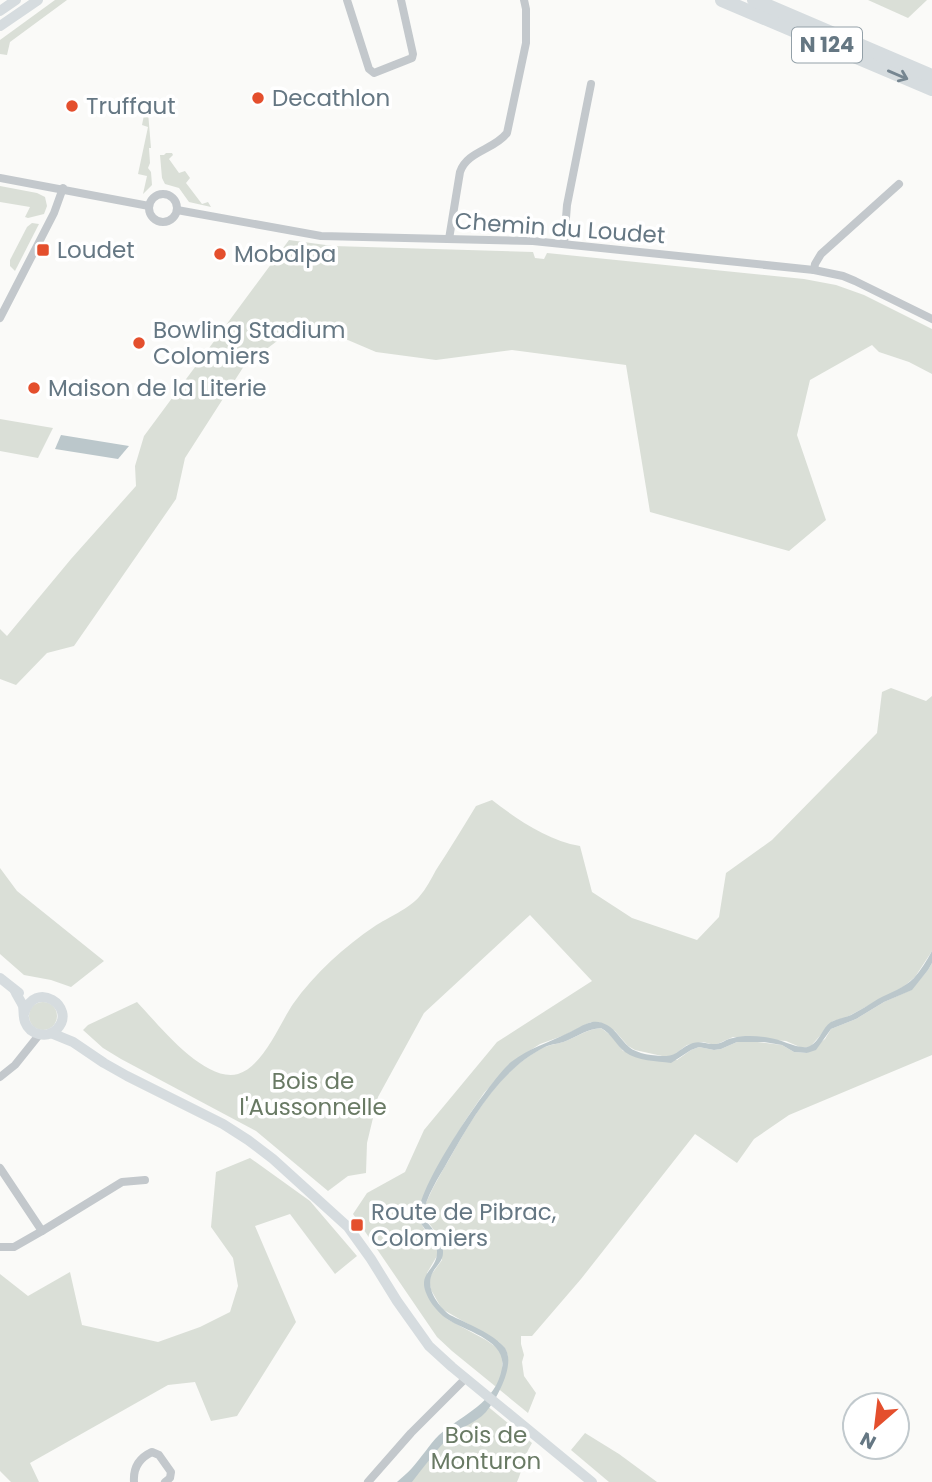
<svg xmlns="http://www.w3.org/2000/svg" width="932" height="1482" font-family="Poppins,sans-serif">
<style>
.green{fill:#dadfd7}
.water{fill:#bbc7cb}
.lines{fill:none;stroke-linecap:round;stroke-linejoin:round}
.street{stroke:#c3c8cc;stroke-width:8}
.secondary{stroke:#d6dcdf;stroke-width:10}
.highway{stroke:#d6dcdf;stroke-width:14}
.oneway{stroke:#768691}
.poi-dot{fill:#e44f2d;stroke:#fff;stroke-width:2.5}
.labels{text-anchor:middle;stroke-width:7;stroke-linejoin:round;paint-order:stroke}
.shield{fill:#fff;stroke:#93a0a8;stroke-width:2}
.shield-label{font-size:21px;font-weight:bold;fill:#657783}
.poi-label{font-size:23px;fill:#657783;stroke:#fff;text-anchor:start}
.street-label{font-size:23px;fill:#657783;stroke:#fff}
.park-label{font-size:23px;fill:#697a64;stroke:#fff}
</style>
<rect width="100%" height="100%" fill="#fafaf8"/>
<g class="green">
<path d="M55,0H67L10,42L7,55L0,54V40Z"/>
<path d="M868,0H927L908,18Z"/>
<path d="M145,110L148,112L151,148H149L150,163L148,168L151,172L152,185L143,194L147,176L138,174L148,127L142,125Z"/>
<path d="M166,153H172L173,155L169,159L179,173L185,171L190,178L186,183L202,204L208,202L211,207L189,202L179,188L165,184L162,178L160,155H164Z"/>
<path d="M0,186L37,193L45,197L47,206L44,214L28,218L25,217L30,207L0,202Z"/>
<path d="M32,223L39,224L15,271L10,266V260L27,227Z"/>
<path d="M289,240L333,246L533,252L535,258L544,259L547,253L804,279L836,285L864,295L932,329V374L909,362L879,352L872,345L810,380L797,435L826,520L789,551L650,512L626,365L512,350L436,360L376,352L322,329L285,335L244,366L185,458L176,499L74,646L47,653L16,685L0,679V629L7,636L71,559L136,486L135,466L144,436Z"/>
<path d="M0,419L53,428L38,458L0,451Z"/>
<path d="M891,688L926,701L932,696V951L915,977L903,987L860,1010L845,1018L833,1021L810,1047L802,1048L786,1041L733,1037L715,1045L703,1042L687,1045L671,1057L662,1056L635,1050L628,1046L615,1031L599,1022H591L565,1035L540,1044L512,1062L484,1093L465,1121L445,1154L419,1207L423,1227L433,1239L437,1248V1256L427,1273L426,1292L433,1304L447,1319L486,1340L496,1347L502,1354V1371L508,1356L506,1350L499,1342L442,1309L431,1290L429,1280L431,1275L442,1260C440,1252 439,1243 436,1235C433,1224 422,1221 424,1208C431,1190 441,1173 451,1156C474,1115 501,1068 545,1047C552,1044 559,1044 566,1041C578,1036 588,1029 601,1028L613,1037L623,1051L677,1060L691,1050L699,1047L714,1050L721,1049L737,1042L749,1041L782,1045L794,1052L807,1053L825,1039L831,1029L856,1019L884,1002L911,990L928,970L932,963V1055L789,1115L754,1139L737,1163L695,1134L581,1279L532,1336H521V1344L524,1355L522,1362L524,1376L536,1393L528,1413L452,1351L437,1337L353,1214L367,1193L405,1172L424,1130L497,1042L592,981L530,915L424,1013L378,1097L367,1143L366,1173L348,1176L328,1191L256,1131L121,1059L103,1048L83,1030L88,1025L137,1002C158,1024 204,1083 238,1074C263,1067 280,1023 293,1004C315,973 344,947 375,926C387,918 410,908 419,897C426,889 431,879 436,870C450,849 463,827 476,806L492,800C518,820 547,840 580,846L592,892L632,918L697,940L719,917L726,873L772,840L877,733L882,692Z"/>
<path d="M0,868L17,891L104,961L71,987L51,980L24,975L0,954Z"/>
<circle cx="43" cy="1016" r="14"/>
<path d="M250,1158L310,1201L357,1256L335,1274L290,1214L255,1226L296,1322L237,1416L211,1421L195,1382L168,1385L30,1463L39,1482H11L0,1471V1274L28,1296L70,1272L82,1325L158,1342L200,1327L230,1312L238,1286L233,1258L211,1227L216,1172Z"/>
<path d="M486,1405L532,1443C523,1457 523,1469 517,1482H406L438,1443Z"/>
<path d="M585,1433L619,1454L657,1482H609L571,1450Z"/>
</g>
<g class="water">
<path d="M61,435L129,446L118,459L55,449Z"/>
<path d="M932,951V963L928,970L912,990L884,1002L856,1019L831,1029L816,1050L807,1053L794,1052L782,1045L764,1042H737L721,1049L714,1050L699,1047L691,1050L671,1063C657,1061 637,1061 625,1052C616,1045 612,1034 601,1028C587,1029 578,1036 566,1041C559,1044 551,1044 545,1047C499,1070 472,1119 448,1161C439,1177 426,1196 423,1215C429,1228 444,1237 443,1253C443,1261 436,1266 433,1272C424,1287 438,1306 450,1315C466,1323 494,1334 505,1348C516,1364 497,1399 486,1412C475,1424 457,1428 446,1440C434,1453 423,1468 412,1482H397C402,1477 408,1473 412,1468C422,1457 429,1445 439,1435C463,1414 496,1403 502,1368C507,1340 465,1331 447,1319C441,1315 436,1309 432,1304C411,1272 438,1273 437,1251C436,1236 419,1229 419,1214C417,1187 489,1081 511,1062C529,1048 548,1043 568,1033C575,1030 583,1024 592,1022C597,1021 602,1022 607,1025C616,1030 621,1040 629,1047C637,1054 654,1056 665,1056C676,1057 682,1046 693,1043C701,1041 705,1044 713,1044C720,1045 726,1039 733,1038C744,1035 759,1036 770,1038C781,1039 801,1051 810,1046C820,1041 822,1028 831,1022C837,1019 844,1018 851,1015C860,1010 869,1005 878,999C891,992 904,988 914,978C921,970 927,960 932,951Z"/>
</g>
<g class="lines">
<g class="street">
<path d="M347,0L369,69L374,73L412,58L413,54L401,0"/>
<path d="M0,178L149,206"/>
<circle cx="163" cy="208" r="14"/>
<path d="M177,210L321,236L533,241L814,270L843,276L855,281L932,319"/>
<path d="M449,239L460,172C467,151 494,150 507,133L526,43V9L524,0"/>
<path d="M564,244L567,205L591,84"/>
<path d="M814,270L815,264L821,254L899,184"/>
<path d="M0,318L54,213L63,188"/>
<path d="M0,1077L15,1065L39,1035"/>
<path d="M0,1168L42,1231L14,1247H0"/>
<path d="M42,1231L122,1182L145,1180"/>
<path d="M134,1482C133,1468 139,1458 152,1452L159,1455L171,1472L170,1478L165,1482"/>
<path d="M368,1482L411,1433L466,1378"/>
</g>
<g class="secondary">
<path d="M0,11L16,0"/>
<path d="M0,26L38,0"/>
<path d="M0,978L19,993"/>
<path d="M15,991C17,996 21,1001 23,1006C24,1011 23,1017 25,1022C30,1035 47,1039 57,1029C78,1007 34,978 24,1014"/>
<path d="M51,1033L73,1042L104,1063L127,1076L223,1124L248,1140L273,1159L348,1227L371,1259L397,1301L429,1346L452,1367L592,1482"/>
</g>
<g class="highway">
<path d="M722,0L932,89"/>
<path d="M754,0L932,76"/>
</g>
</g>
<defs><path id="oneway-shaft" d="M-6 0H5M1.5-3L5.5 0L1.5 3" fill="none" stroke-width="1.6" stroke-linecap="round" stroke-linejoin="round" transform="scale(1.75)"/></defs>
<use class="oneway" href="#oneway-shaft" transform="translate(898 75) rotate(23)"/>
<g class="poi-dot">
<circle cx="258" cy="98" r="7"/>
<circle cx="72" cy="106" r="7"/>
<rect x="36" y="243" width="14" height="14" rx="3.5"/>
<circle cx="220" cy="254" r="7"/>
<circle cx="139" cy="343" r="7"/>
<circle cx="34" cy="388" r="7"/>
<rect x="350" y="1218" width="14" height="14" rx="3.5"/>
</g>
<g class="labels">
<rect class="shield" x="792" y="27.5" width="70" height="35" rx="5"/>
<g class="shield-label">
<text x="827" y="52">N 124</text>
</g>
<g class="poi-label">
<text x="272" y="106">Decathlon</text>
<text x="86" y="114">Truffaut</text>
<text x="57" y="258">Loudet</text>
<text x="234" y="262">Mobalpa</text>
<text x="153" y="338">Bowling Stadium<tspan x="153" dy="26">Colomiers</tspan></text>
<text x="48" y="396">Maison de la Literie</text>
<text x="371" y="1220">Route de Pibrac,<tspan x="371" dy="26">Colomiers</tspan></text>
</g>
<g class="street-label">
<text transform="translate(560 228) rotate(4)" y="8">Chemin du Loudet</text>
</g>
<g class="park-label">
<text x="313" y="1089">Bois de<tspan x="313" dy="26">l'Aussonnelle</tspan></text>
<text x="486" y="1443">Bois de<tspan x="486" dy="26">Monturon</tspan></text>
</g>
</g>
<g transform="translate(876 1426) rotate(208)"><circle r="33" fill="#ffffff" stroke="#c1c9cd" stroke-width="2"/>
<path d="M0-5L12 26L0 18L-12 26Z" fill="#e44f2d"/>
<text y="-10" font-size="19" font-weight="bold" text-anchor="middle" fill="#657783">N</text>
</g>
</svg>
